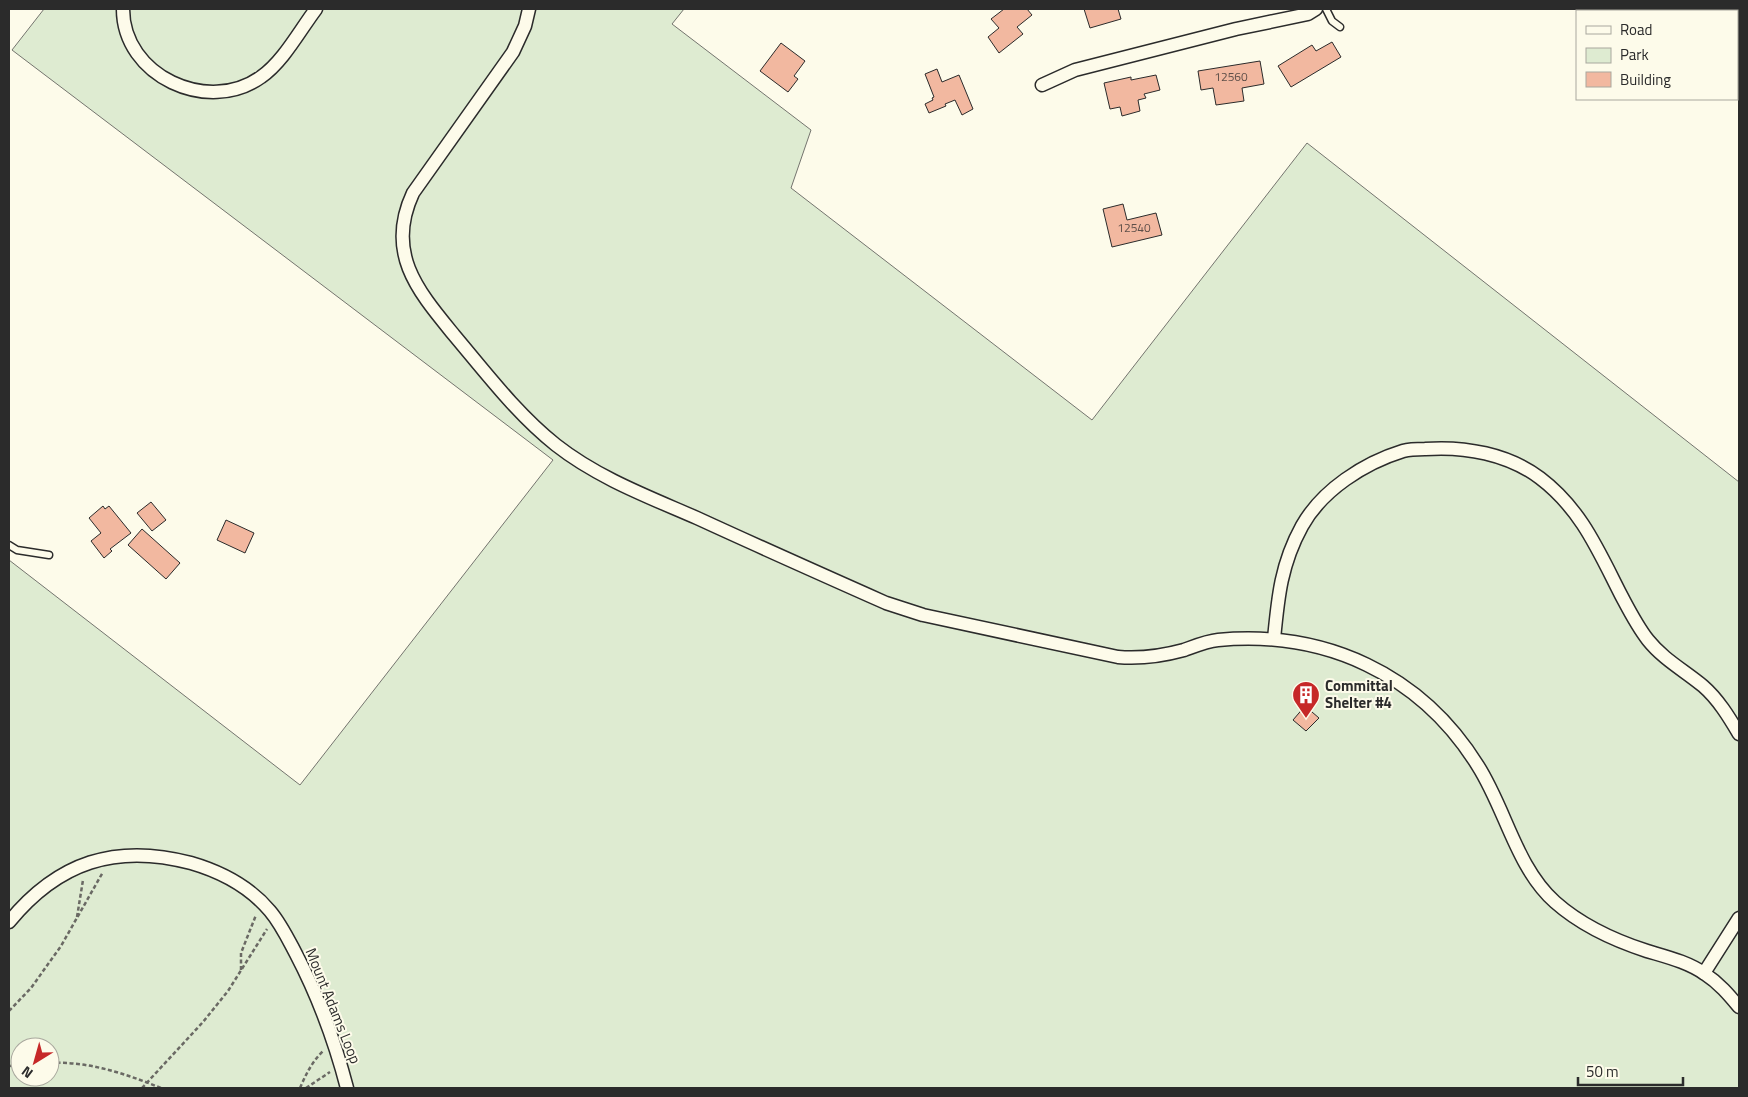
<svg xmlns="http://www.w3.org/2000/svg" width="1748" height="1097" font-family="'Titillium Web',sans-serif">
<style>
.green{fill:#deebd1;stroke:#74746e;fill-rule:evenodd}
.building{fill:#f2b8a0;stroke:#2b2b2b}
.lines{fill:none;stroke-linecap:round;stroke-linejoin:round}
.lane-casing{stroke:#2b2b2b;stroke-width:9}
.street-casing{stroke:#2b2b2b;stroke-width:15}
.path{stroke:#6a6964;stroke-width:2.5;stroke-dasharray:4 2.5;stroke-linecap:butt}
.lane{stroke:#fdfbea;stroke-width:6}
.street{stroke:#fdfbea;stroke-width:12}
.labels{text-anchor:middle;stroke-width:4;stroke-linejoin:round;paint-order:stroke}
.number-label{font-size:12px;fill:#5d4e48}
.poi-label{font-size:15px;font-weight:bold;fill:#2b2b2b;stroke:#fdfbea;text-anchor:start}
.street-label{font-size:15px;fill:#2b2b2b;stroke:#fdfbea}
</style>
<rect width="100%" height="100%" fill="#fdfbea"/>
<path class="green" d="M44,9H684L672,24L811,130L791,188L1092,420L1307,143L1739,482V1088H9V560L300,785L553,460L12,50ZM20,1047H50V1077H20Z"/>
<g class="building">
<path d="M1004,9H1027L1032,15L1017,27L1023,34L999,53L988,37L999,28L991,19Z"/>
<path d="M1084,9H1118L1121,19L1090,28Z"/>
<path d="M1632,9H1653L1652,11H1630Z"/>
<path d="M1332,42L1341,57L1291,87L1278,66L1312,45L1316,51Z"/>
<path d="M781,43L805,61L794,76L798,79L788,92L760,71Z"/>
<path d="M1260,61L1264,84L1242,88L1244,101L1216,105L1213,88L1201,90L1198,71Z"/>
<path d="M937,69L942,82L959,75L973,109L962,115L955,100L945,104L946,106L929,113L925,104L933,100L932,98L934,97L925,74Z"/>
<path d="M1156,75L1160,90L1144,94L1146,98L1138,100L1140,111L1122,116L1120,107L1110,109L1104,83L1131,77V80Z"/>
<path d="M1123,204L1127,220L1156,213L1162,235L1112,247L1103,209Z"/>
<path d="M151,502L166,520L152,531L137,513Z"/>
<path d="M103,506L105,509L109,506L131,533L110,549L112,551L104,558L91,541L101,533L89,518Z"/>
<path d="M226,520L254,533L245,553L217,540Z"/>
<path d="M142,529L180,563L166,579L128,545Z"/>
<path d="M1305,706L1319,718L1306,731L1293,720Z"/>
</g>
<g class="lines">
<defs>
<g id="lane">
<path d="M1326,9L1332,21L1340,27"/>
<path d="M9,545L17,550L49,555"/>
</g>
<g id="street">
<path d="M123,9C123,76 208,115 261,77C283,62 300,30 316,9"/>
<path d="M529,9L525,26L513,52L413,193C385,253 418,291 454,335C486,373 517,414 556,445C598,478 649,497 697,518C760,547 823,575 886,603L923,615L1118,657C1141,659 1162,656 1184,650C1195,646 1207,641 1218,640C1325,630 1421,674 1478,766C1506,810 1516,867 1555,902C1582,926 1613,940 1647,951C1667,957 1688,962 1705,974C1719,983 1729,995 1739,1007"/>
<path d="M1042,85L1075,70L1236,29L1308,14L1316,9"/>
<path d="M1274,639C1278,597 1281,564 1302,526C1322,490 1364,463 1403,451C1410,449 1418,449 1425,449C1465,446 1508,454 1540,478C1581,509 1598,550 1621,595C1629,610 1637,626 1648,640C1663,659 1685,671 1703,686C1718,699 1729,717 1739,734"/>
<path d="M9,922C58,862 116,843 191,863C222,872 249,886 270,911C281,924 288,939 296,954C318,996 335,1042 347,1088"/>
<path d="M1704,973L1739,918"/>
</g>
</defs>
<use href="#lane" class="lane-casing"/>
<use href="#street" class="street-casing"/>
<g class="path">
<path d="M77,917L83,880"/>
<path d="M241,970V953L256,915"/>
<path d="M9,1011L31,988L61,946L103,872"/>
<path d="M50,1063C89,1061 126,1074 161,1088"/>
<path d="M9,1066L20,1065"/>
<path d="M142,1088L203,1022L228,991L267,929"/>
<path d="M300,1088C306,1074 312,1062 323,1051"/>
<path d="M306,1088L330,1072"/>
</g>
<use href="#lane" class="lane"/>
<use href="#street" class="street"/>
</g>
<defs>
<symbol id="building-pin" viewBox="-11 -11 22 30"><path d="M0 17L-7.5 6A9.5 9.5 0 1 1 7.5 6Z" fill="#c62828" stroke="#fdfbea"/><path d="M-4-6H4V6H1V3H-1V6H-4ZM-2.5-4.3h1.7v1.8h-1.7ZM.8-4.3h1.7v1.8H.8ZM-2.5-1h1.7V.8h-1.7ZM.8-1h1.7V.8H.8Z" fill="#fff"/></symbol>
</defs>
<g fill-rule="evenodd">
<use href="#building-pin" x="1290" y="679" width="32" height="43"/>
</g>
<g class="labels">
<g class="number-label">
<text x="1231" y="81">12560</text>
<text x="1134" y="232">12540</text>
</g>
<g class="poi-label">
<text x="1325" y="691">Committal<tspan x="1325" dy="17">Shelter #4</tspan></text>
</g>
<g class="street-label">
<text transform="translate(333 1006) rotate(68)" y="5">Mount Adams Loop</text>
</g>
</g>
<rect width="1748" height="1097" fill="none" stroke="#2b2b2b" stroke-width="20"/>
<rect x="1576" y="10" width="162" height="90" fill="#fdfbea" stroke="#a9a89e"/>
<rect x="1586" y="26" width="25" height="8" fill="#fdfbea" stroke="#a9a89e"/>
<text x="1620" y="35" font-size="15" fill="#2b2b2b">Road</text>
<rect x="1586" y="48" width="25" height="15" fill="#deebd1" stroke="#a9a89e"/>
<text x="1620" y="60" font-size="15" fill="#2b2b2b">Park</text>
<rect x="1586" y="72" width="25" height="15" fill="#f2b8a0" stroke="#a9a89e"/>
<text x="1620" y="85" font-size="15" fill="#2b2b2b">Building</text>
<g transform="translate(35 1062) rotate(217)"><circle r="24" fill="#fdfbea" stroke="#a9a89e"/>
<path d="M0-4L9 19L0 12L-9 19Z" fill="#c62828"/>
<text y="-8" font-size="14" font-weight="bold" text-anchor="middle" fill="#2b2b2b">N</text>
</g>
<path d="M1578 1077v8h105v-8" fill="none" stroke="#2b2b2b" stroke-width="2.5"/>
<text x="1586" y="1077" font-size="15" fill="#2b2b2b" stroke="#fdfbea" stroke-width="4" paint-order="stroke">50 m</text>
</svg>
